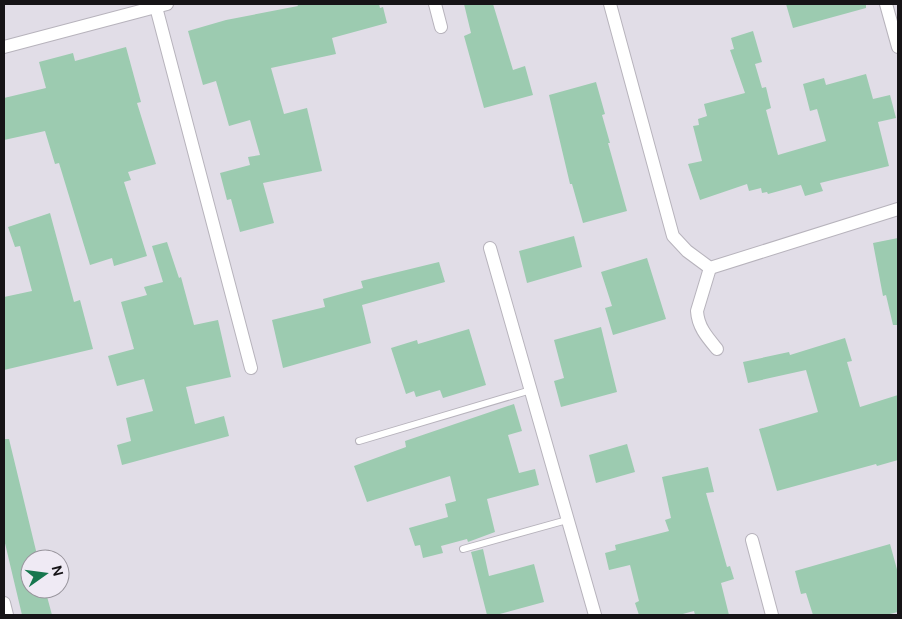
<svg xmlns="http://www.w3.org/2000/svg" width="902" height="619" font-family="'DM Sans',sans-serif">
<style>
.building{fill:#9ccbb0}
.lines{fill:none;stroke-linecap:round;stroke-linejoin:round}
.service-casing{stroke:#b7b3bc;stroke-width:8}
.minor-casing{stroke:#b7b3bc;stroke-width:14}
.service{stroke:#fff;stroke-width:6}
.minor{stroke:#fff;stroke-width:12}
</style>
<rect width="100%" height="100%" fill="#e1dde7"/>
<g class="building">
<path d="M297,4H379L380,8L383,7L387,23L332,38L336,54L271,68L284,114L307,108L322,171L263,183L274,223L240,232L231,199L227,200L220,173L250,165L248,157L260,155L250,120L229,126L216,81L203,85L188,31L226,20L298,6Z"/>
<path d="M464,4H493L513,70L525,66L533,95L484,108L464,36L471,33Z"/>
<path d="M786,4H866V8L793,28Z"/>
<path d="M753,31L762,62L755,64L762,88L766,87L771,108L766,110L778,155L826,141L817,109L810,111L803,84L824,78L826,85L866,74L873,99L890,95L896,118L878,122L889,166L820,183L823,191L805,196L801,185L768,194L767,192L762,193L761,188L749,191L747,184L700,200L688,164L702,161L693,126L699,125L698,119L707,116L704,104L745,93L730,50L734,49L731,38Z"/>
<path d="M126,47L141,102L137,103L156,164L128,172L131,180L124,182L147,256L114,266L112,258L90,265L59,163L55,164L45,131L4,140V98L46,88L39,62L73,53L75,61Z"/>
<path d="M596,82L605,114L602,115L610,143H608L627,211L583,223L572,184H570L549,95Z"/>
<path d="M50,213L74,302L80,300L93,349L4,370V297L32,291L20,246L15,247L8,227Z"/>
<path d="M574,236L582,267L527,283L519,251Z"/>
<path d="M898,238V325H893L886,295L883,296L873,243Z"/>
<path d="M167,242L179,278L181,277L194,325L218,320L231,377L186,387L195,424L224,416L229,436L122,465L117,445L131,441L126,418L153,411L144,379L117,386L108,356L134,349L121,302L147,295L144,287L163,282L152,246Z"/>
<path d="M647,258L666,319L613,335L605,308L612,306L601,272Z"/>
<path d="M439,262L445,282L362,305L371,343L283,368L272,320L325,307L323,299L363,288L361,281Z"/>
<path d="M601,327L617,392L561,407L554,381L564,378L554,340Z"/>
<path d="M469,329L486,385L443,398L440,390L416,397L414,391L406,394L391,348L417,340L418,344Z"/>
<path d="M845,338L852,361L847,362L860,407L898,395V460L877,466L876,464L777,491L759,429L818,412L806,370L748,383L743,362L789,352L790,355Z"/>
<path d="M514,404L522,431L508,435L519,473L535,469L539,485L487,499L495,532L468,542L467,539L441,546L443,553L423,558L420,545L415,546L409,528L448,517L445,504L456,501L450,476L367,502L354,466L406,447L405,441Z"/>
<path d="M4,439H9L38,559H30V589H45L52,615H22L4,539Z"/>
<path d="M627,444L635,472L596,483L589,455Z"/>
<path d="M708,467L714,492L706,493L727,567L730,566L734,579L721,583L729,615H695L694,611L679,615H639L635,603L639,601L630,565L609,570L605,553L616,550L615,545L669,531L665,520L671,518L662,477Z"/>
<path d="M890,544L898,573V612L886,615H813L806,593L801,594L795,571Z"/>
<path d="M483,549L489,576L534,564L544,602L496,615H487L471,552Z"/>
</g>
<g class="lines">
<defs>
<g id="service">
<path d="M359,441L531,390"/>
<path d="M463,549L567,520"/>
</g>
<g id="minor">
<path d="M435,4L441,27"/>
<path d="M610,4L673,236L687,251L710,268L898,209"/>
<path d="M886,4L898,47"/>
<path d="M156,7L251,368"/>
<path d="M4,47L167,4"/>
<path d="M490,248L595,615"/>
<path d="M710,268L697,311C698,327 707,337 717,349"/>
<path d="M752,540L772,615"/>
<path d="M4,603L7,615"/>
</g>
</defs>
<use href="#service" class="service-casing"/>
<use href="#minor" class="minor-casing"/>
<use href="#service" class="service"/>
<use href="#minor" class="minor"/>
</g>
<rect width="902" height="619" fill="none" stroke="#161417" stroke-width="10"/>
<g transform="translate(45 574) rotate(76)"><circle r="24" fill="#efeaf4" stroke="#98949c"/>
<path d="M0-4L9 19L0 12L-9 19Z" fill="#16774e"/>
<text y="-8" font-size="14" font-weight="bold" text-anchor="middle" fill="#161417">N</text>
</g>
</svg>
